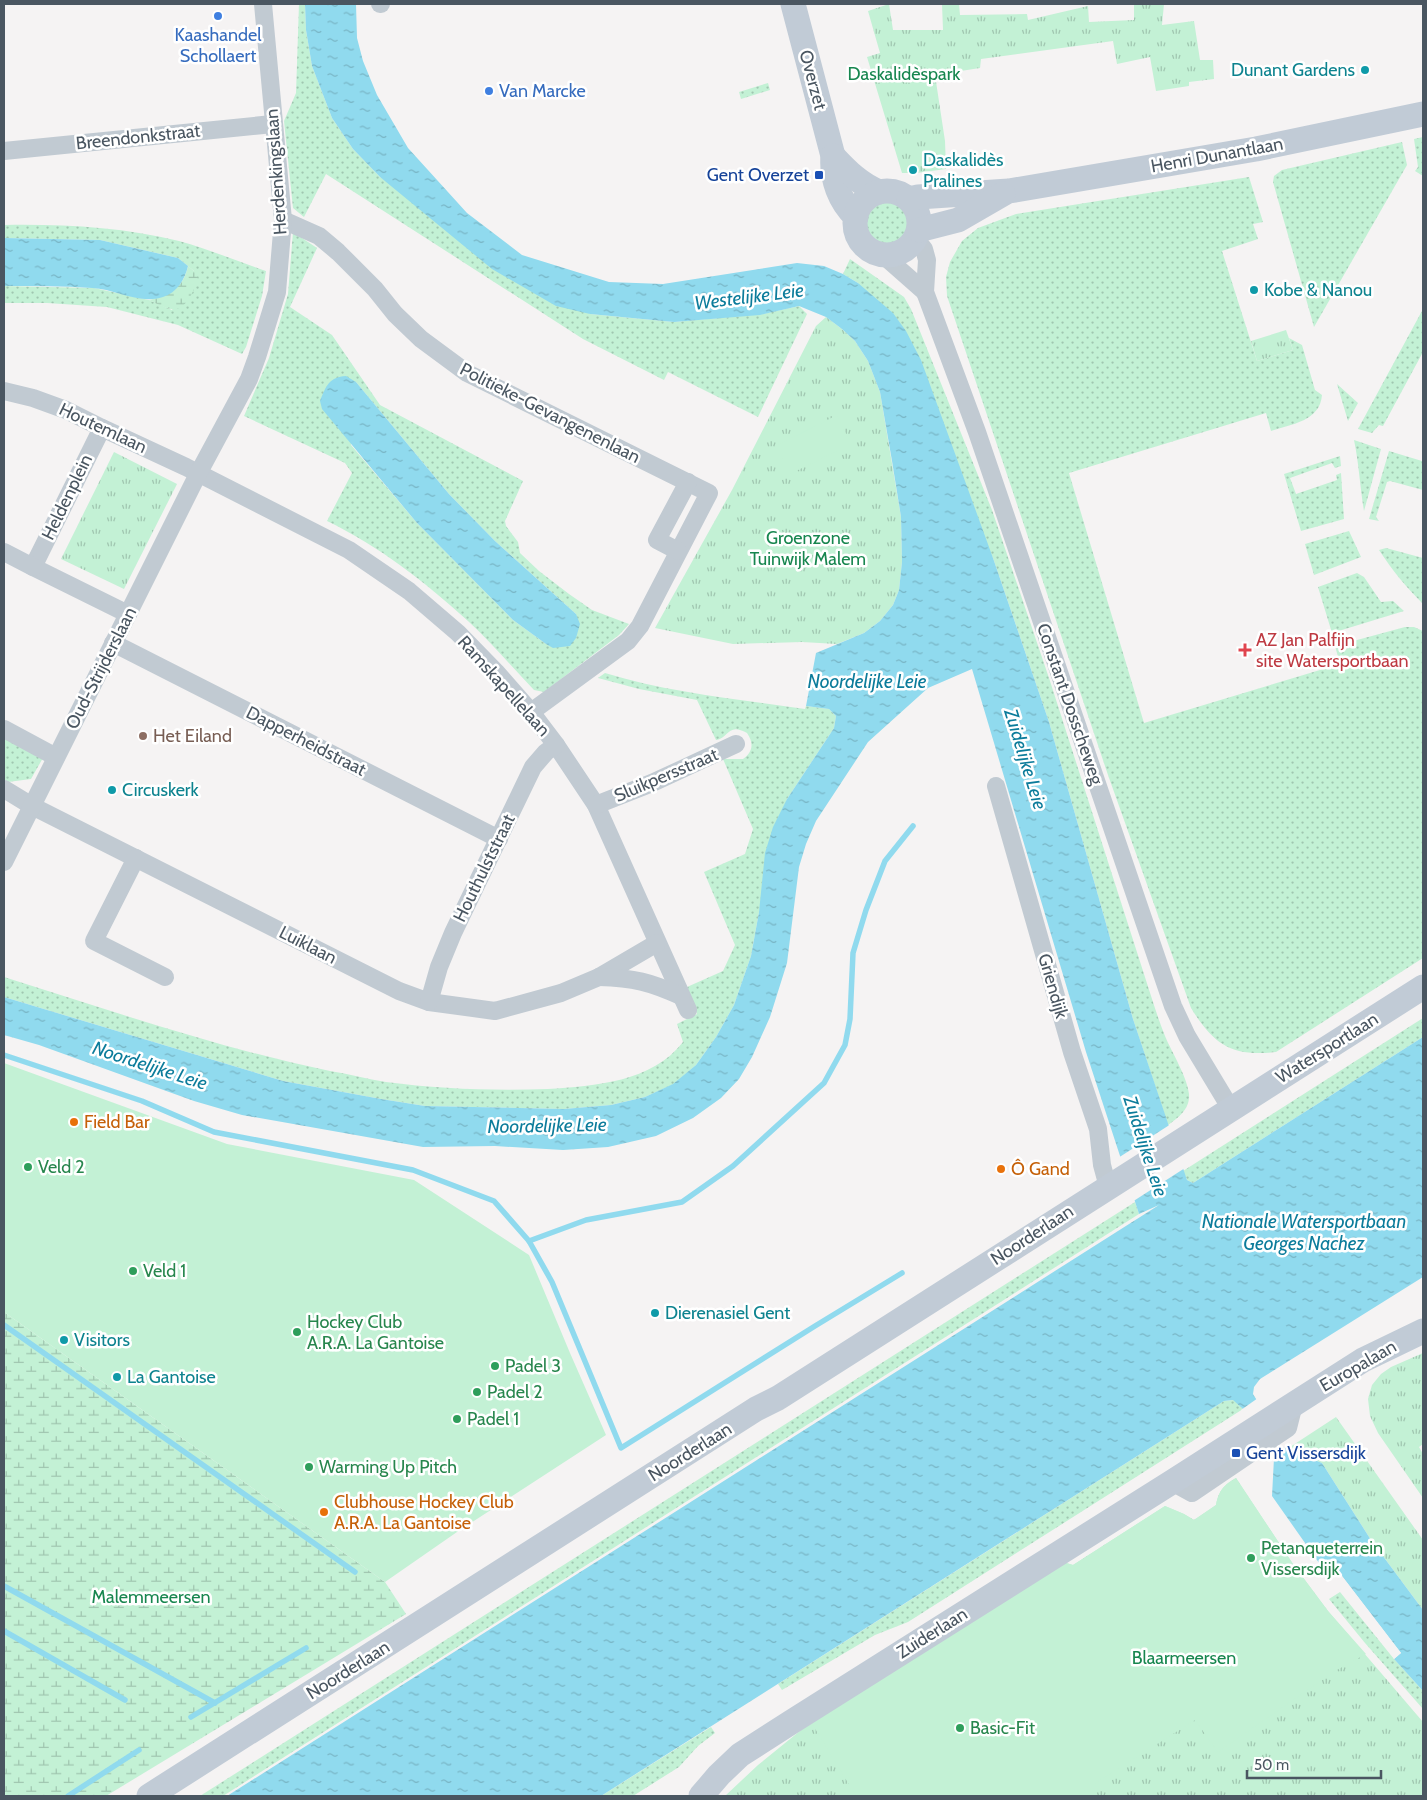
<svg xmlns="http://www.w3.org/2000/svg" width="1427" height="1800" font-family="Cabin,sans-serif">
<style>
.grass{fill:url(#grass-dots);fill-rule:evenodd}
.wetland{fill:url(#wetland-marsh)}
.park{fill:url(#park-tufts)}
.pitch{fill:#c3f1d5}
.water{fill:url(#water-ripples)}
.pier{fill:#f5f3f3}
.lines{fill:none;stroke-linecap:round;stroke-linejoin:round}
.stream{stroke:#90daee;stroke-width:5.5}
.street{stroke:#c1cad2;stroke-width:18}
.secondary{stroke:#c1cbd6;stroke-width:25}
.shop-dot{fill:#3f7fe0;stroke:#fff;stroke-width:2}
.culture-dot{fill:#0f9aa8;stroke:#fff;stroke-width:2}
.transit-dot{fill:#1a4fb4;stroke:#fff;stroke-width:2}
.health-dot{fill:#e0444e;stroke:#fff;stroke-width:2}
.education-dot{fill:#8d6e63;stroke:#fff;stroke-width:2}
.food-dot{fill:#e8710a;stroke:#fff;stroke-width:2}
.leisure-dot{fill:#2e9e5b;stroke:#fff;stroke-width:2}
.labels{text-anchor:middle;stroke-width:5;stroke-linejoin:round;paint-order:stroke}
.shop-label{font-size:18px;fill:#366cbe;stroke:#fff}
.culture-label{font-size:18px;fill:#0d838f;stroke:#fff;text-anchor:start}
.park-label{font-size:18px;fill:#17864f;stroke:#fff}
.street-label{font-size:18px;fill:#4a5661;stroke:#fff}
.transit-label{font-size:18px;fill:#164399;stroke:#fff;text-anchor:end}
.health-label{font-size:18px;fill:#be3a42;stroke:#fff;text-anchor:start}
.education-label{font-size:18px;fill:#785e54;stroke:#fff;text-anchor:start}
.food-label{font-size:18px;fill:#c56008;stroke:#fff;text-anchor:start}
.leisure-label{font-size:18px;fill:#27864d;stroke:#fff;text-anchor:start}
.water-label{font-size:19px;font-style:italic;fill:#0c7c9b;stroke:#fff}
</style>
<defs>
<pattern id="grass-dots" width="8" height="8" patternUnits="userSpaceOnUse" patternTransform="scale(1.25)"><rect width="8" height="8" fill="#c3f1d5"/><path d="M2 2h.1M6 6h.1" fill="none" stroke="#a0c6b0" stroke-width="1.8" stroke-linecap="round"/></pattern>
<pattern id="wetland-marsh" width="20" height="14" patternUnits="userSpaceOnUse" patternTransform="scale(1.25)"><rect width="20" height="14" fill="#c3f1d5"/><path d="M1 5h8M5 5V1M11 12h8M15 12V8" fill="none" stroke="#a0c6b0"/></pattern>
<pattern id="park-tufts" width="24" height="20" patternUnits="userSpaceOnUse" patternTransform="scale(1.25)"><rect width="24" height="20" fill="#c3f1d5"/><path d="M3 7l-1-3M5 7V3M7 7l1-3M15 17l-1-3M17 17v-4M19 17l1-3" fill="none" stroke="#a0c6b0"/></pattern>
<pattern id="water-ripples" width="26" height="14" patternUnits="userSpaceOnUse" patternTransform="scale(1.25)"><rect width="26" height="14" fill="#90daee"/><path d="M2 4q2-2 4 0t4 0M15 11q2-2 4 0t4 0" fill="none" stroke="#78b4c4"/></pattern>
</defs>
<rect width="100%" height="100%" fill="#f5f3f3"/>
<g class="grass">
<path d="M299,4H305L306,30L312,66L332,118L353,149L380,177L590,314L674,322L763,314L799,306L807,314L758,417L668,372L664,380L583,339L326,174L304,217L293,208L284,121L296,93Z"/>
<path d="M768,83L770,90L741,99L739,92Z"/>
<path d="M1423,137V176L1415,171L1418,167L1414,139Z"/>
<path d="M1402,142L1407,165L1314,327L1273,182L1274,176L1282,170Z"/>
<path d="M1249,177L1263,222L1253,224L1258,239L1222,251L1257,361L1293,350L1289,338L1302,345L1315,390L1322,395C1320,421 1292,424 1271,431L1266,413L1069,473L1144,723L1340,664L1335,646L1405,627H1414L1423,631V958L1276,1052C1232,1057 1214,1045 1191,1008L1108,775L947,296L946,277L950,262L962,241L978,228L1016,214Z"/>
<circle cx="888" cy="224" r="23"/>
<path d="M4,225C62,224 122,227 179,241C208,249 237,261 266,271L262,296L246,347L242,354L178,325L107,307L47,303H4V286L94,288L149,300L172,310L194,271L178,258L100,240L4,238Z"/>
<path d="M293,232L317,248L290,307L332,335L380,405L523,481L505,521L506,526L518,542L520,553L539,571L569,594L592,610L629,624L619,635L544,692L534,690C512,667 491,642 468,621C425,582 379,546 327,521L352,473L345,463L244,416L269,358L288,294ZM356,382L449,494L495,541L576,614L546,644L513,620L417,523L351,445Z"/>
<path d="M850,259L904,297L911,309L992,510L1050,681L1152,999C1156,1011 1160,1024 1165,1036C1172,1053 1187,1076 1189,1094C1190,1109 1179,1117 1168,1125L1133,1019L1049,722L993,558L858,283L843,274Z"/>
<path d="M1423,309V352L1383,426L1379,425L1372,433L1358,429Z"/>
<path d="M1337,384L1358,403L1348,421Z"/>
<path d="M1354,440L1381,449L1364,511C1360,487 1359,464 1354,440Z"/>
<path d="M1389,451L1422,461L1423,459V490L1390,481L1387,482L1376,517L1379,521L1369,519Z"/>
<path d="M1340,456L1341,466L1335,468L1332,463L1290,478L1296,494L1337,480L1336,475L1341,473L1344,519L1301,531L1284,474Z"/>
<path d="M1349,531L1361,557L1314,575L1305,544Z"/>
<path d="M1386,548L1423,558V604C1406,587 1392,570 1379,550Z"/>
<path d="M1357,573L1364,577L1381,602L1393,601L1404,611L1332,633L1318,587Z"/>
<path d="M605,673C670,693 738,699 805,709L806,706L829,709L836,716L834,728L787,799L759,912L751,956L734,1005L716,1037L696,1065L674,1084L645,1097L611,1105L564,1109L425,1106L381,1099L283,1081L4,997V977C112,1011 219,1048 330,1071C349,1074 367,1079 386,1082C439,1089 494,1091 548,1089C595,1086 652,1082 683,1042L677,1024L697,1014L687,987L723,971L735,945L704,872L745,854L753,829L723,759H743C753,752 754,743 747,733C728,722 729,738 716,740L697,700L639,689L598,678Z"/>
<path d="M4,736L44,756L31,779L8,782L4,779Z"/>
<path d="M1423,1018V1037L1193,1183L1187,1180L1183,1171Z"/>
<path d="M1135,1202L1139,1214L223,1796H200Z"/>
<path d="M1234,1400L1243,1409L908,1622L875,1635L782,1690L778,1684L1224,1401Z"/>
<path d="M1340,1592L1394,1659L1423,1691V1709L1365,1643L1329,1599Z"/>
<path d="M711,1727L715,1733L698,1746L679,1767L633,1796H601Z"/>
</g>
<g class="wetland">
<path d="M188,266L194,271L198,279C194,290 186,312 171,309C164,308 156,303 149,300C171,295 183,288 188,266Z"/>
<path d="M4,1312L385,1582L406,1614L106,1796H4Z"/>
</g>
<g class="park">
<path d="M889,4L893,30H943L942,4H959L960,15L1027,14L1028,20L1088,6L1089,22L1134,20V4H1164L1162,25L1194,21L1200,60H1213L1214,79L1189,82V86L1156,91L1150,57L1117,64L1113,41L981,59L980,68L935,75L945,141L946,169L917,173H902L867,57L880,53L868,11Z"/>
<path d="M826,317L842,329L855,341L868,361L880,392L901,517L902,562L899,590L893,605L880,621L864,633L837,644L802,642L733,644L655,628L732,490L816,326Z"/>
<path d="M1286,330L1293,350L1257,361L1251,341Z"/>
<path d="M114,452L177,484L124,589L61,559Z"/>
<path d="M1423,1353V1444L1419,1447L1423,1454V1498L1378,1433L1370,1416L1368,1399L1372,1385L1381,1374L1391,1367Z"/>
<path d="M1336,1417L1423,1540V1610L1371,1540L1322,1463L1287,1449Z"/>
<path d="M1236,1478L1293,1564L1328,1611L1423,1722V1796H725L758,1765L811,1722L1063,1562L1073,1565L1165,1506L1184,1514L1194,1520L1216,1505C1219,1490 1224,1485 1236,1478Z"/>
</g>
<g class="pitch">
<path d="M837,415L851,444L790,474L776,446Z"/>
<path d="M4,1063L227,1144L414,1180L529,1255L570,1353L606,1435L457,1532L385,1582L4,1312Z"/>
<path d="M1236,1478L1293,1564L1328,1611L1366,1654L1335,1671L1218,1752L1195,1720L1075,1796H856L811,1722L1063,1562L1073,1565L1165,1506L1184,1514L1194,1520L1216,1505C1219,1490 1224,1485 1236,1478Z"/>
</g>
<g class="water">
<path d="M305,4H356L357,38L363,61L377,95L408,148L467,213L522,255L609,282L663,284L797,263L824,266L843,274L858,283L893,313L906,331L921,360L993,558L1049,722L1133,1019L1187,1180L1193,1183L1423,1037V1277L1260,1379L1254,1387L1253,1394L1287,1449L1322,1463L1371,1540L1423,1610V1691L1394,1659L1401,1653L1332,1563L1324,1570L1272,1496L1274,1458L1243,1409L1233,1400L1224,1401L601,1796H227L1159,1205L1139,1214L1086,1052L972,669L928,688L868,742L816,821L806,844L799,867L787,963L770,1017L752,1057L739,1079L721,1098L693,1118L656,1136L608,1147L563,1150L495,1146L423,1147L242,1115L194,1101L39,1045L4,1035V997L283,1081L381,1099L425,1106L564,1109L611,1105L645,1097L673,1084L696,1065L716,1037L734,1005L751,956L759,912L765,853L773,827L787,799L834,728L836,716L829,709L806,706L816,653L864,633L880,621L893,605L899,590L902,562L901,517L892,461L880,392L868,361L855,341L842,329L826,317L799,306L760,315L674,322L590,314L556,306L492,269L380,177L353,149L332,118L312,66L306,30Z"/>
<path d="M4,238L100,240L178,258L188,266C185,279 177,293 163,297C139,305 116,289 92,288C63,286 33,286 4,286Z"/>
<path d="M346,376L356,382L449,494L495,541L576,614L580,624L576,638L570,646L553,648L546,644L513,620L417,523L322,409L320,401C326,386 329,377 346,376Z"/>
</g>
<g class="pier">
<path d="M1171,1124L1185,1168L1132,1202L1118,1158Z"/>
<path d="M1258,1398L1288,1446L1270,1457L1241,1410Z"/>
<path d="M1332,1563L1401,1653L1394,1659L1393,1657L1398,1653L1332,1566L1325,1572L1324,1570Z"/>
</g>
<g class="lines">
<g class="stream">
<path d="M4,1055L142,1101L214,1132L413,1170L494,1201L529,1241L552,1282L621,1448L815,1326L902,1273"/>
<path d="M529,1241L586,1220L682,1202L733,1166L824,1083L845,1045L850,1019L853,953L866,910L885,861L913,826"/>
<path d="M4,1325L355,1572"/>
<path d="M4,1586L215,1703"/>
<path d="M4,1631L125,1700"/>
<path d="M191,1717L306,1648"/>
<path d="M68,1796L139,1750"/>
</g>
<g class="street">
<path d="M380,4H381"/>
<path d="M4,151L273,124"/>
<path d="M283,220L319,236L338,252L375,289L395,314L421,339L467,373L709,493L640,626L628,641L531,712"/>
<path d="M916,239L924,249L927,260L925,292L977,432L1173,1006L1187,1036L1231,1109"/>
<path d="M883,255L925,292"/>
<path d="M4,391L33,398L66,410L102,428L186,467L349,550L409,591L458,633L496,672L531,712L556,745L596,805L688,1010"/>
<path d="M102,428L33,567L128,614"/>
<path d="M678,551L657,540L688,482"/>
<path d="M4,552L33,567"/>
<path d="M113,643L499,839"/>
<path d="M4,729L56,757"/>
<path d="M996,786L1072,1052L1098,1129L1102,1165L1108,1187"/>
<path d="M4,789L32,806L399,991L429,1002L495,1011L561,993L599,977L657,943"/>
<path d="M596,805L652,783L736,744"/>
<path d="M136,858L94,941L165,977"/>
<path d="M4,862L198,474L249,379L257,357L277,292L283,220L263,4"/>
<path d="M599,977C634,978 650,982 681,996"/>
<path d="M429,1002L439,967L453,933L533,767L546,752L556,745"/>
<path d="M1172,1482L1192,1493L1288,1428L1294,1404"/>
</g>
<g class="secondary">
<path d="M793,4L833,156C831,179 840,202 856,217"/>
<path d="M833,156C848,172 860,184 879,192"/>
<circle cx="887" cy="223" r="32"/>
<path d="M909,199L918,197L1009,191L1256,149L1423,114"/>
<path d="M919,230L958,220L1003,194"/>
<path d="M149,1796L698,1446L756,1409L778,1398L1423,987"/>
<path d="M701,1796L719,1775L740,1755L793,1721L1172,1482L1363,1360L1423,1331"/>
</g>
</g>
<g class="shop-dot">
<circle cx="218" cy="16" r="5"/>
<circle cx="489" cy="91" r="5"/>
</g>
<g class="culture-dot">
<circle cx="1365" cy="70" r="5"/>
<circle cx="913" cy="170" r="5"/>
<circle cx="1254" cy="290" r="5"/>
<circle cx="112" cy="790" r="5"/>
<circle cx="655" cy="1313" r="5"/>
<circle cx="64" cy="1340" r="5"/>
<circle cx="117" cy="1377" r="5"/>
</g>
<g class="transit-dot">
<rect x="814" y="170" width="10" height="10" rx="2.5"/>
<rect x="1231" y="1448" width="10" height="10" rx="2.5"/>
</g>
<path class="health-dot" d="M1242.5 642.5h5v5h5v5h-5v5h-5v-5h-5v-5h5z"/>
<circle class="education-dot" cx="143" cy="736" r="5"/>
<g class="food-dot">
<circle cx="74" cy="1122" r="5"/>
<circle cx="1001" cy="1169" r="5"/>
<circle cx="324" cy="1512" r="5"/>
</g>
<g class="leisure-dot">
<circle cx="28" cy="1167" r="5"/>
<circle cx="133" cy="1271" r="5"/>
<circle cx="297" cy="1332" r="5"/>
<circle cx="495" cy="1366" r="5"/>
<circle cx="477" cy="1392" r="5"/>
<circle cx="457" cy="1419" r="5"/>
<circle cx="309" cy="1467" r="5"/>
<circle cx="1251" cy="1558" r="5"/>
<circle cx="960" cy="1728" r="5"/>
</g>
<g class="labels">
<g class="shop-label">
<text x="218" y="41">Kaashandel<tspan x="218" dy="21">Schollaert</tspan></text>
<text x="499" y="97" text-anchor="start">Van Marcke</text>
</g>
<g class="culture-label">
<text x="1355" y="76" text-anchor="end">Dunant Gardens</text>
<text x="923" y="166">Daskalidès<tspan x="923" dy="21">Pralines</tspan></text>
<text x="1264" y="296">Kobe &amp; Nanou</text>
<text x="122" y="796">Circuskerk</text>
<text x="665" y="1319">Dierenasiel Gent</text>
<text x="74" y="1346">Visitors</text>
<text x="127" y="1383">La Gantoise</text>
</g>
<g class="park-label">
<text x="904" y="80">Daskalidèspark</text>
<text x="808" y="544">Groenzone<tspan x="808" dy="21">Tuinwijk Malem</tspan></text>
<text x="151" y="1603">Malemmeersen</text>
<text x="1184" y="1664">Blaarmeersen</text>
</g>
<g class="street-label">
<text transform="translate(813 80) rotate(75)" y="6">Overzet</text>
<text transform="translate(138 137) rotate(-6)" y="6">Breendonkstraat</text>
<text transform="translate(1217 155) rotate(-10)" y="6">Henri Dunantlaan</text>
<text transform="translate(276 172) rotate(-94)" y="6">Herdenkingslaan</text>
<text transform="translate(550 413) rotate(27)" y="6">Politieke-Gevangenenlaan</text>
<text transform="translate(103 428) rotate(25)" y="6">Houtemlaan</text>
<text transform="translate(67 497) rotate(-64)" y="6">Heldenplein</text>
<text transform="translate(101 668) rotate(-63)" y="6">Oud-Strijderslaan</text>
<text transform="translate(504 686) rotate(48)" y="6">Ramskapellelaan</text>
<text transform="translate(1070 704) rotate(71)" y="6">Constant Dosscheweg</text>
<text transform="translate(306 741) rotate(27)" y="6">Dapperheidstraat</text>
<text transform="translate(666 775) rotate(-23)" y="6">Sluikpersstraat</text>
<text transform="translate(484 868) rotate(-64)" y="6">Houthulststraat</text>
<text transform="translate(308 945) rotate(27)" y="6">Luiklaan</text>
<text transform="translate(1053 986) rotate(74)" y="6">Griendijk</text>
<text transform="translate(1327 1048) rotate(-32)" y="6">Watersportlaan</text>
<text transform="translate(1032 1235) rotate(-33)" y="6">Noorderlaan</text>
<text transform="translate(1358 1366) rotate(-30)" y="6">Europalaan</text>
<text transform="translate(690 1452) rotate(-32)" y="6">Noorderlaan</text>
<text transform="translate(932 1633) rotate(-32)" y="6">Zuiderlaan</text>
<text transform="translate(348 1670) rotate(-32)" y="6">Noorderlaan</text>
</g>
<g class="transit-label">
<text x="809" y="181">Gent Overzet</text>
<text x="1246" y="1459" text-anchor="start">Gent Vissersdijk</text>
</g>
<g class="health-label">
<text x="1256" y="646">AZ Jan Palfijn<tspan x="1256" dy="21">site Watersportbaan</tspan></text>
</g>
<g class="education-label">
<text x="153" y="742">Het Eiland</text>
</g>
<g class="food-label">
<text x="84" y="1128">Field Bar</text>
<text x="1011" y="1175">Ô Gand</text>
<text x="334" y="1508">Clubhouse Hockey Club<tspan x="334" dy="21">A.R.A. La Gantoise</tspan></text>
</g>
<g class="leisure-label">
<text x="38" y="1173">Veld 2</text>
<text x="143" y="1277">Veld 1</text>
<text x="307" y="1328">Hockey Club<tspan x="307" dy="21">A.R.A. La Gantoise</tspan></text>
<text x="505" y="1372">Padel 3</text>
<text x="487" y="1398">Padel 2</text>
<text x="467" y="1425">Padel 1</text>
<text x="319" y="1473">Warming Up Pitch</text>
<text x="1261" y="1554">Petanqueterrein<tspan x="1261" dy="21">Vissersdijk</tspan></text>
<text x="970" y="1734">Basic-Fit</text>
</g>
<g class="water-label">
<text transform="translate(749 296) rotate(-7)" y="7">Westelijke Leie</text>
<text x="867" y="688">Noordelijke Leie</text>
<text transform="translate(1026 759) rotate(73)" y="7">Zuidelijke Leie</text>
<text transform="translate(150 1065) rotate(18)" y="7">Noordelijke Leie</text>
<text transform="translate(547 1125) rotate(-1)" y="7">Noordelijke Leie</text>
<text transform="translate(1146 1146) rotate(72)" y="7">Zuidelijke Leie</text>
<text x="1304" y="1228">Nationale Watersportbaan<tspan x="1304" dy="22">Georges Nachez</tspan></text>
</g>
</g>
<rect width="1427" height="1800" fill="none" stroke="#4a5661" stroke-width="10"/>
<path d="M1247 1770v8h134v-8" fill="none" stroke="#4a5661" stroke-width="2.5"/>
<text x="1254" y="1770" font-size="15" fill="#4a5661" stroke="#ffffff" stroke-width="4" paint-order="stroke">50 m</text>
</svg>
